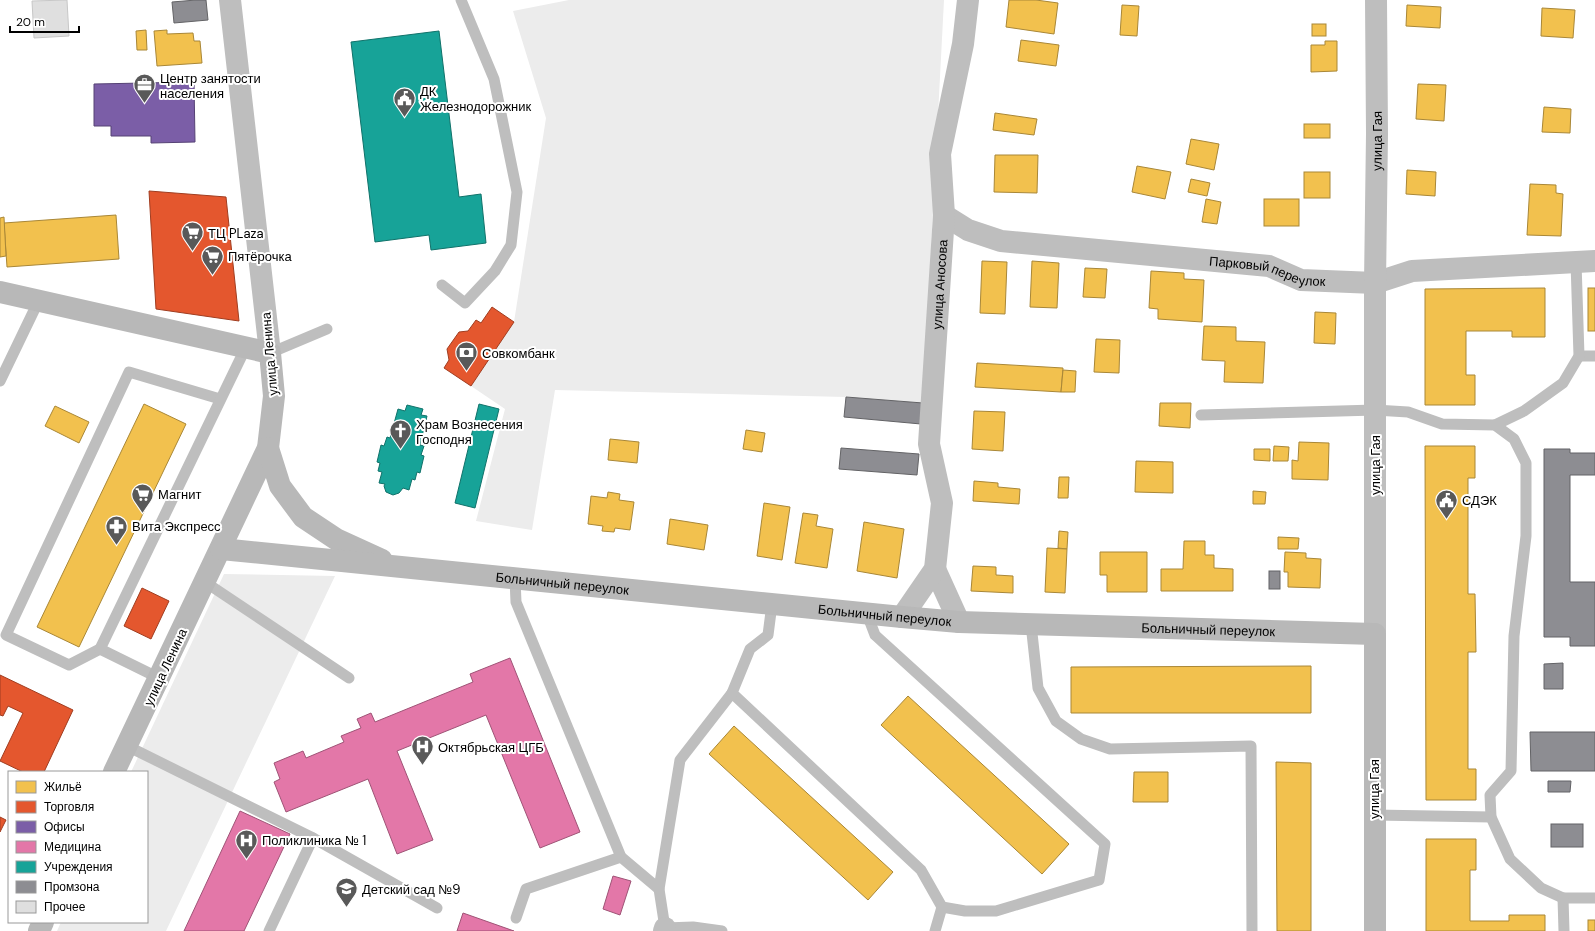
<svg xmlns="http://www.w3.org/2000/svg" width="1595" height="931" font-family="'DM Sans',sans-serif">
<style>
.green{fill:#ececec}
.homes{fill:#f2c14e;stroke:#a98737}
.shops{fill:#e4572e;stroke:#a03d20}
.offices{fill:#7b5ea7;stroke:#564275}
.health{fill:#e377a8;stroke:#9f5376}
.public{fill:#17a398;stroke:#10726a}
.industry{fill:#8d8d92;stroke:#636366}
.building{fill:#dfdfdf;stroke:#c7c7c7}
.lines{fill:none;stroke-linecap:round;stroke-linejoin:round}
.lane{stroke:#bebebe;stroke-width:11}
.street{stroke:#bebebe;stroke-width:22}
.secondary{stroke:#b8b8b8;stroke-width:22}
.labels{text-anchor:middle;stroke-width:4;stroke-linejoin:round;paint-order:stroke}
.poi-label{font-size:13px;fill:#000;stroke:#fff;text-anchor:start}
.street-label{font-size:13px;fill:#000;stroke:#fff}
</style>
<rect width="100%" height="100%" fill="#fff"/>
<g class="green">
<path d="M569,0H944L923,403L846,397L555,390L532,530L476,521L505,409L471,386L514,322L546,118L513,11Z"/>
<path d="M224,574L335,576L166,931H57L61,922H147V772H131Z"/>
</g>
<g class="homes">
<path d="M1009,0H1036L1058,3L1054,34L1006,27Z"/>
<path d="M1122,5L1139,6L1137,36L1120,35Z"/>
<path d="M1407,5L1441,7L1440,28L1406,26Z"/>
<path d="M1542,8L1575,10L1573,38L1541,36Z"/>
<rect x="1312" y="24" width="14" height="12"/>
<path d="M146,30L147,50H137L136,31Z"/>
<path d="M167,30V34L193,33L194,41H200L202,63L157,66L154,31Z"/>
<path d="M1021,40L1059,45L1056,66L1018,61Z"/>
<path d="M1325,41H1337V71L1311,72V45H1325Z"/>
<path d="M1418,84L1446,85L1444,121L1416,119Z"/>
<path d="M1544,107L1571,109L1570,133L1542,132Z"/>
<path d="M995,113L1037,119L1034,135L993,130Z"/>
<rect x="1304" y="124" width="26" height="14"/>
<path d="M1191,139L1219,144L1214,170L1186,164Z"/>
<path d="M995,155H1038L1037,193L994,192Z"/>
<path d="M1137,166L1171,172L1165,199L1132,192Z"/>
<path d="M1407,170L1436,172L1435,196L1406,194Z"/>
<rect x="1304" y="172" width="26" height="26"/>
<path d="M1191,179L1210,183L1207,196L1188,192Z"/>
<path d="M1530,184L1556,185V193L1563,194L1561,236L1527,235Z"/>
<path d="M1206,199L1221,202L1217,224L1202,222Z"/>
<rect x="1264" y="199" width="35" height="27"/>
<path d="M116,215L119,259L7,267L4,223Z"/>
<path d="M4,217L6,256L0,257V218Z"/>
<path d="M982,261L1007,262L1005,314L980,313Z"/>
<path d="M1032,261L1059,263L1057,308L1030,307Z"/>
<path d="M1085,268L1107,269L1105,298L1083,297Z"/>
<path d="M1151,271L1184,273V279L1204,280L1202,322L1158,319V309L1149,308Z"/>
<path d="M1545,288V337H1512V331H1466V375H1475V405H1425V289Z"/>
<rect x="1588" y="288" width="7" height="43"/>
<path d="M1315,312L1336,313L1335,344L1314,343Z"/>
<path d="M1204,326L1236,327V341L1265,342L1263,383L1224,382L1225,361L1202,360Z"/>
<path d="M1096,339L1120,340L1119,373L1094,372Z"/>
<path d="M977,363L1063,368L1061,392L975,387Z"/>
<path d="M1063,370L1076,371L1075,392H1061Z"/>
<path d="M1160,403H1191L1190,428L1159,426Z"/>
<path d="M144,404L186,424L79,647L37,627Z"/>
<path d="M55,406L89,422L79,443L45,426Z"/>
<path d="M974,411L1005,412L1003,451L972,449Z"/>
<path d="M746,430L765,433L762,452L743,449Z"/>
<path d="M610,439L639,442L637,463L608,460Z"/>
<path d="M1299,442L1329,443L1328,480L1292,479V460L1298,461Z"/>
<path d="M1274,446L1289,447L1288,461H1273Z"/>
<path d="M1425,446H1475V478H1468V594H1475L1476,652H1468V769H1476V800H1426Z"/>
<path d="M1254,449H1270V461L1254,460Z"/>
<path d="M1136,461L1173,462V493L1135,492Z"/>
<path d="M1059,477H1069L1068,498H1058Z"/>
<path d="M974,481L998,483V487L1020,489L1019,504L973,501Z"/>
<path d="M1253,491L1266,492L1265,504H1253Z"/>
<path d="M608,492L620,494L619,500L634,502L630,530L615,528L614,532L602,531L603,526L588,524L591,496L607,498Z"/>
<path d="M764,503L790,507L782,560L757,556Z"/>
<path d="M803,513L818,515L816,526L833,529L827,568L795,563Z"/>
<path d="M670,519L708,525L704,550L667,544Z"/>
<path d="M864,522L904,529L897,578L857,571Z"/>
<path d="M1059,531L1068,532L1067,549L1058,548Z"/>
<path d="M1278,537L1299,538L1298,549H1278Z"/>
<path d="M1184,541H1205V555H1214V568L1233,569V591H1161V569H1183Z"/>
<path d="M1047,548L1067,549L1065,593L1045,592Z"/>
<path d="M1100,552H1147V592H1107V575H1100Z"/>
<path d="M1285,552L1306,553V558L1321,559L1320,588L1288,587V572H1284Z"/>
<path d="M973,566L996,567V575L1013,576V593L971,591Z"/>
<path d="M1311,666V713H1071V667Z"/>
<path d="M908,696L1069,844L1042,874L881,725Z"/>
<path d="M734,726L893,872L868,900L709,754Z"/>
<path d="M1276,762L1311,763V931H1277Z"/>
<path d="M1134,772H1168V802H1133Z"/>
<path d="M1426,839H1476V870H1470V921H1509V915H1545V931H1426Z"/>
<rect x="1588" y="920" width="7" height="11"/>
</g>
<g class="shops">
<path d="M149,191L226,197L239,321L156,309Z"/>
<path d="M492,307L514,322L471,386L444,368L449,360L447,349L459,332L468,331L476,320L481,323Z"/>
<path d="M142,588L169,601L151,639L124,626Z"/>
<path d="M0,675L73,710L44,772H23L0,761L23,713L8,706L3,716L0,715Z"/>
<path d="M0,817L6,820L0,832Z"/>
</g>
<path class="offices" d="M194,82L195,142L151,143V136H111V126H94V84Z"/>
<g class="health">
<path d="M510,658L580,832L540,848L486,715L397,751L433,840L397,854L368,779L286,812L274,782L280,779L274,763L303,751L306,758L344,742L341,736L361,728L357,719L371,713L375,722L473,682L470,674Z"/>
<path d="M240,811L290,834L244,931H184Z"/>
<path d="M613,876L631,881L620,915L603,909Z"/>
<path d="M463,913L514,931H457Z"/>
</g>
<g class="public">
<path d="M439,31L459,197L481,194L486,243L431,250L429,235L375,242L351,42Z"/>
<path d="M479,404L499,409L475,508L455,503Z"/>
<path d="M407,405L423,409L421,415L427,416L420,445L424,446L421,455L424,456L420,473L417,472L415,480L412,479L409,490L403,488L399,493L393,495L386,492L384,486L385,484L379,483L382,472L378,471L380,463L377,462L381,445L384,446L387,437L390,438L398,409L405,411Z"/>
</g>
<g class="industry">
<path d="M196,0H206L208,20L174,23L172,2Z"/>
<path d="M846,397L923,403L921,424L844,417Z"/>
<path d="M841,448L919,454L917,475L839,469Z"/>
<path d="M1544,449H1570V453H1595V475H1570V582H1595V646H1570V637H1544Z"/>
<rect x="1269" y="571" width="11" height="18"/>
<path d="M1563,663V689H1544V664Z"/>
<path d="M1530,732H1595V771H1531Z"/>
<path d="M1548,781H1571L1570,792H1548Z"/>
<rect x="1551" y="824" width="32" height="23"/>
</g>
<path class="building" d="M67,0L69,36L34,38L32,1Z"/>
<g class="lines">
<g class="lane">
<path d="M442,285L465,303L495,271L511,245L517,192L494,79L461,0"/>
<path d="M270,353L327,329"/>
<path d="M1579,356H1595"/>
<path d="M0,381L39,300"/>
<path d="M1201,415L1375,410L1408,412L1442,424L1495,425L1514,439L1526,463V536L1514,636L1511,771L1490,795L1491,817L1510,859L1541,888L1563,898H1595"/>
<path d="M1495,425L1524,411L1563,383L1579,356L1576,262"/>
<path d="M515,579L516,602L621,857L659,889"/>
<path d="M205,582L349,678"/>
<path d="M772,604L768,635L750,649L732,693L921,870L942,907L965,911H996L1099,880L1105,844L875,635L867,614"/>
<path d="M1031,624L1038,688L1056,721L1081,739L1110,749L1251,746L1252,931"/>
<path d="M100,649L69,665L6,635L129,372L220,399"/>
<path d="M159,678L100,649L246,347"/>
<path d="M127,746L313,838L437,908"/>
<path d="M1374,815L1491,817"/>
<path d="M1563,898L1564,931"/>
<path d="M516,918L526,889L621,857"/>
<path d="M269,931L313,838"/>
<path d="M722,931L693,927L665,928L659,889L680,760L732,693"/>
<path d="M935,931L942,907"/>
</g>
<g class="street">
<path d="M230,0L270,353"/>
<path id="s1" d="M944,215L968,230L1001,241L1269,266L1301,280L1375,283L1412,271L1595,261"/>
<path d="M935,569L959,622"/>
<path id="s2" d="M902,617L935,569L942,503L929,444L944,215L940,154L963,44L968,0"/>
<path id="s3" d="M1375,634V283L1377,134L1376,0"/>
<path d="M664,931L665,928"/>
</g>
<g class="secondary">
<path d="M0,292L270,353L274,396L268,448L114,772"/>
<path d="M268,448L280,486L303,517L336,539L382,560"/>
<path id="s4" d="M221,549L902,617L959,622L1375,634V931"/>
<path d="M39,931L43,922"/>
</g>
</g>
<defs>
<symbol id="office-pin" viewBox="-11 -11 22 30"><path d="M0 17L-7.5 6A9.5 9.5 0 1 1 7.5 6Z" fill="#595959" stroke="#fff"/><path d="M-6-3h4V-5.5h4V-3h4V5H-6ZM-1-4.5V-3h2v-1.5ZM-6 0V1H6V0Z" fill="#fff"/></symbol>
<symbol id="civic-pin" viewBox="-11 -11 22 30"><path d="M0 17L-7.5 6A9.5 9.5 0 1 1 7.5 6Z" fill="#595959" stroke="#fff"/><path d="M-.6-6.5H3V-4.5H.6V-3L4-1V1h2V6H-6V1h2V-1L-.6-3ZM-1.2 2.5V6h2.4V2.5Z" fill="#fff"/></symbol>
<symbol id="supermarket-pin" viewBox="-11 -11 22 30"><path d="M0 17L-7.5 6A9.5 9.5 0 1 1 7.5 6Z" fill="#595959" stroke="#fff"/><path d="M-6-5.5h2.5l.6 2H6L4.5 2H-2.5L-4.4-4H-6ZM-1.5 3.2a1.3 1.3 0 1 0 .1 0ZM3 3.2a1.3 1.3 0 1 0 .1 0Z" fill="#fff"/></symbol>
<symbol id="bank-pin" viewBox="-11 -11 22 30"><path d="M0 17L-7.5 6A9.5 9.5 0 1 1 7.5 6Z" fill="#595959" stroke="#fff"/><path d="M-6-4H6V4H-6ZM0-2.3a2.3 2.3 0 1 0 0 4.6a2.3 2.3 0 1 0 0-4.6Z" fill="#fff"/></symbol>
<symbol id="church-pin" viewBox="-11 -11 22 30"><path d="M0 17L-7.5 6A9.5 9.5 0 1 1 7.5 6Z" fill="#595959" stroke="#fff"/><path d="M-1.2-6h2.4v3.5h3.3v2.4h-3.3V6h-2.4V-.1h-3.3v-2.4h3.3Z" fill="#fff"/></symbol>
<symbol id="pharmacy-pin" viewBox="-11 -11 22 30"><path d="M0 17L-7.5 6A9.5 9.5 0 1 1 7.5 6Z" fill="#595959" stroke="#fff"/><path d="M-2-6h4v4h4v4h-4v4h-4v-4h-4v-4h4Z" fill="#fff"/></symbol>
<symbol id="hospital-pin" viewBox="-11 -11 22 30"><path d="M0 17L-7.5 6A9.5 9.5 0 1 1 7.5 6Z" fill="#595959" stroke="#fff"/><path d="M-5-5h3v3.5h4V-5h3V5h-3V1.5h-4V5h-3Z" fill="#fff"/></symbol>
<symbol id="school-pin" viewBox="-11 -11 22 30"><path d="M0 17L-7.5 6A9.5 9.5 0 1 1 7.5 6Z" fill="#595959" stroke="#fff"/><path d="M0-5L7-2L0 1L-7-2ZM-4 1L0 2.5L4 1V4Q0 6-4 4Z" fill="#fff"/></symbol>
</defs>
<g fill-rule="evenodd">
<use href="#office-pin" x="132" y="72" width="25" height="34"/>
<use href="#civic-pin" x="392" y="86" width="25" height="34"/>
<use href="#supermarket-pin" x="180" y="220" width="25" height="34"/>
<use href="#supermarket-pin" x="200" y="244" width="25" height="34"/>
<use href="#bank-pin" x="454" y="340" width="25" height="34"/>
<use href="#church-pin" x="388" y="418" width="25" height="34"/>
<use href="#supermarket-pin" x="130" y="482" width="25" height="34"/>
<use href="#civic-pin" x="1434" y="488" width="25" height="34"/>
<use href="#pharmacy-pin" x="104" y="514" width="25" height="34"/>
<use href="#hospital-pin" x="410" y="734" width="25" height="34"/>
<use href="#hospital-pin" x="234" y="828" width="25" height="34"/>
<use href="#school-pin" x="334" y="876" width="25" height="34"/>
</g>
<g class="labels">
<g class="poi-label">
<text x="160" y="83">Центр занятости<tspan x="160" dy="15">населения</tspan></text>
<text x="420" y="96">ДК<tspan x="420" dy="15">Железнодорожник</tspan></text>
<text x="208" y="238">ТЦ PLaza</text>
<text x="228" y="261">Пятёрочка</text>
<text x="482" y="358">Совкомбанк</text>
<text x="416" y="429">Храм Вознесения<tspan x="416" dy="15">Господня</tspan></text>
<text x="158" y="499">Магнит</text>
<text x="1462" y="505">СДЭК</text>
<text x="132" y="531">Вита Экспресс</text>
<text x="438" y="752">Октябрьская ЦГБ</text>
<text x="262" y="845">Поликлиника № 1</text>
<text x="362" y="894">Детский сад №9</text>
</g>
<g class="street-label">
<text dy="5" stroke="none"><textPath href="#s3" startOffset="493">улица Гая</textPath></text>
<text dy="5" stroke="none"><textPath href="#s1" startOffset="332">Парковый переулок</textPath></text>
<text dy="5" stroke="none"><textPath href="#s2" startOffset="345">улица Аносова</textPath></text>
<text transform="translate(269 354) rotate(-95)" y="5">улица Ленина</text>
<text transform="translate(1375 465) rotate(-90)" y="5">улица Гая</text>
<text dy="5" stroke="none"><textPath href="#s4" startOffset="343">Больничный переулок</textPath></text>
<text dy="5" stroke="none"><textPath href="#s4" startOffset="667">Больничный переулок</textPath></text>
<text dy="5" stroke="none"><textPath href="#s4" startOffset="991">Больничный переулок</textPath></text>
<text transform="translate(165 667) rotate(-65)" y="5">улица Ленина</text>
<text transform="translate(1374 789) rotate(-90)" y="5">улица Гая</text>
</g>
</g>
<rect x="8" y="771" width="140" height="152" fill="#ffffff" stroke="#999999"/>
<rect x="16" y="781" width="20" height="12" fill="#f2c14e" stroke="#999999"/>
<text x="44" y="791" font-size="12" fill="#000000">Жильё</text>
<rect x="16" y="801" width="20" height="12" fill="#e4572e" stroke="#999999"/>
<text x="44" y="811" font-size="12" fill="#000000">Торговля</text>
<rect x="16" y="821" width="20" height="12" fill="#7b5ea7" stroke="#999999"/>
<text x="44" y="831" font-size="12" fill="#000000">Офисы</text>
<rect x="16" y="841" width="20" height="12" fill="#e377a8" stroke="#999999"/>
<text x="44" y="851" font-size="12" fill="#000000">Медицина</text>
<rect x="16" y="861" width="20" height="12" fill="#17a398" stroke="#999999"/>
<text x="44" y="871" font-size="12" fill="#000000">Учреждения</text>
<rect x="16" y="881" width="20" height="12" fill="#8d8d92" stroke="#999999"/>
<text x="44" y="891" font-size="12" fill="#000000">Промзона</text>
<rect x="16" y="901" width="20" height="12" fill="#dfdfdf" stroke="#999999"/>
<text x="44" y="911" font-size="12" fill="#000000">Прочее</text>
<path d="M10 26v6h69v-6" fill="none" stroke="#000000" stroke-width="2"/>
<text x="16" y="26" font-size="12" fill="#000000" stroke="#ffffff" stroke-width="3" paint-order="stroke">20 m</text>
</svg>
